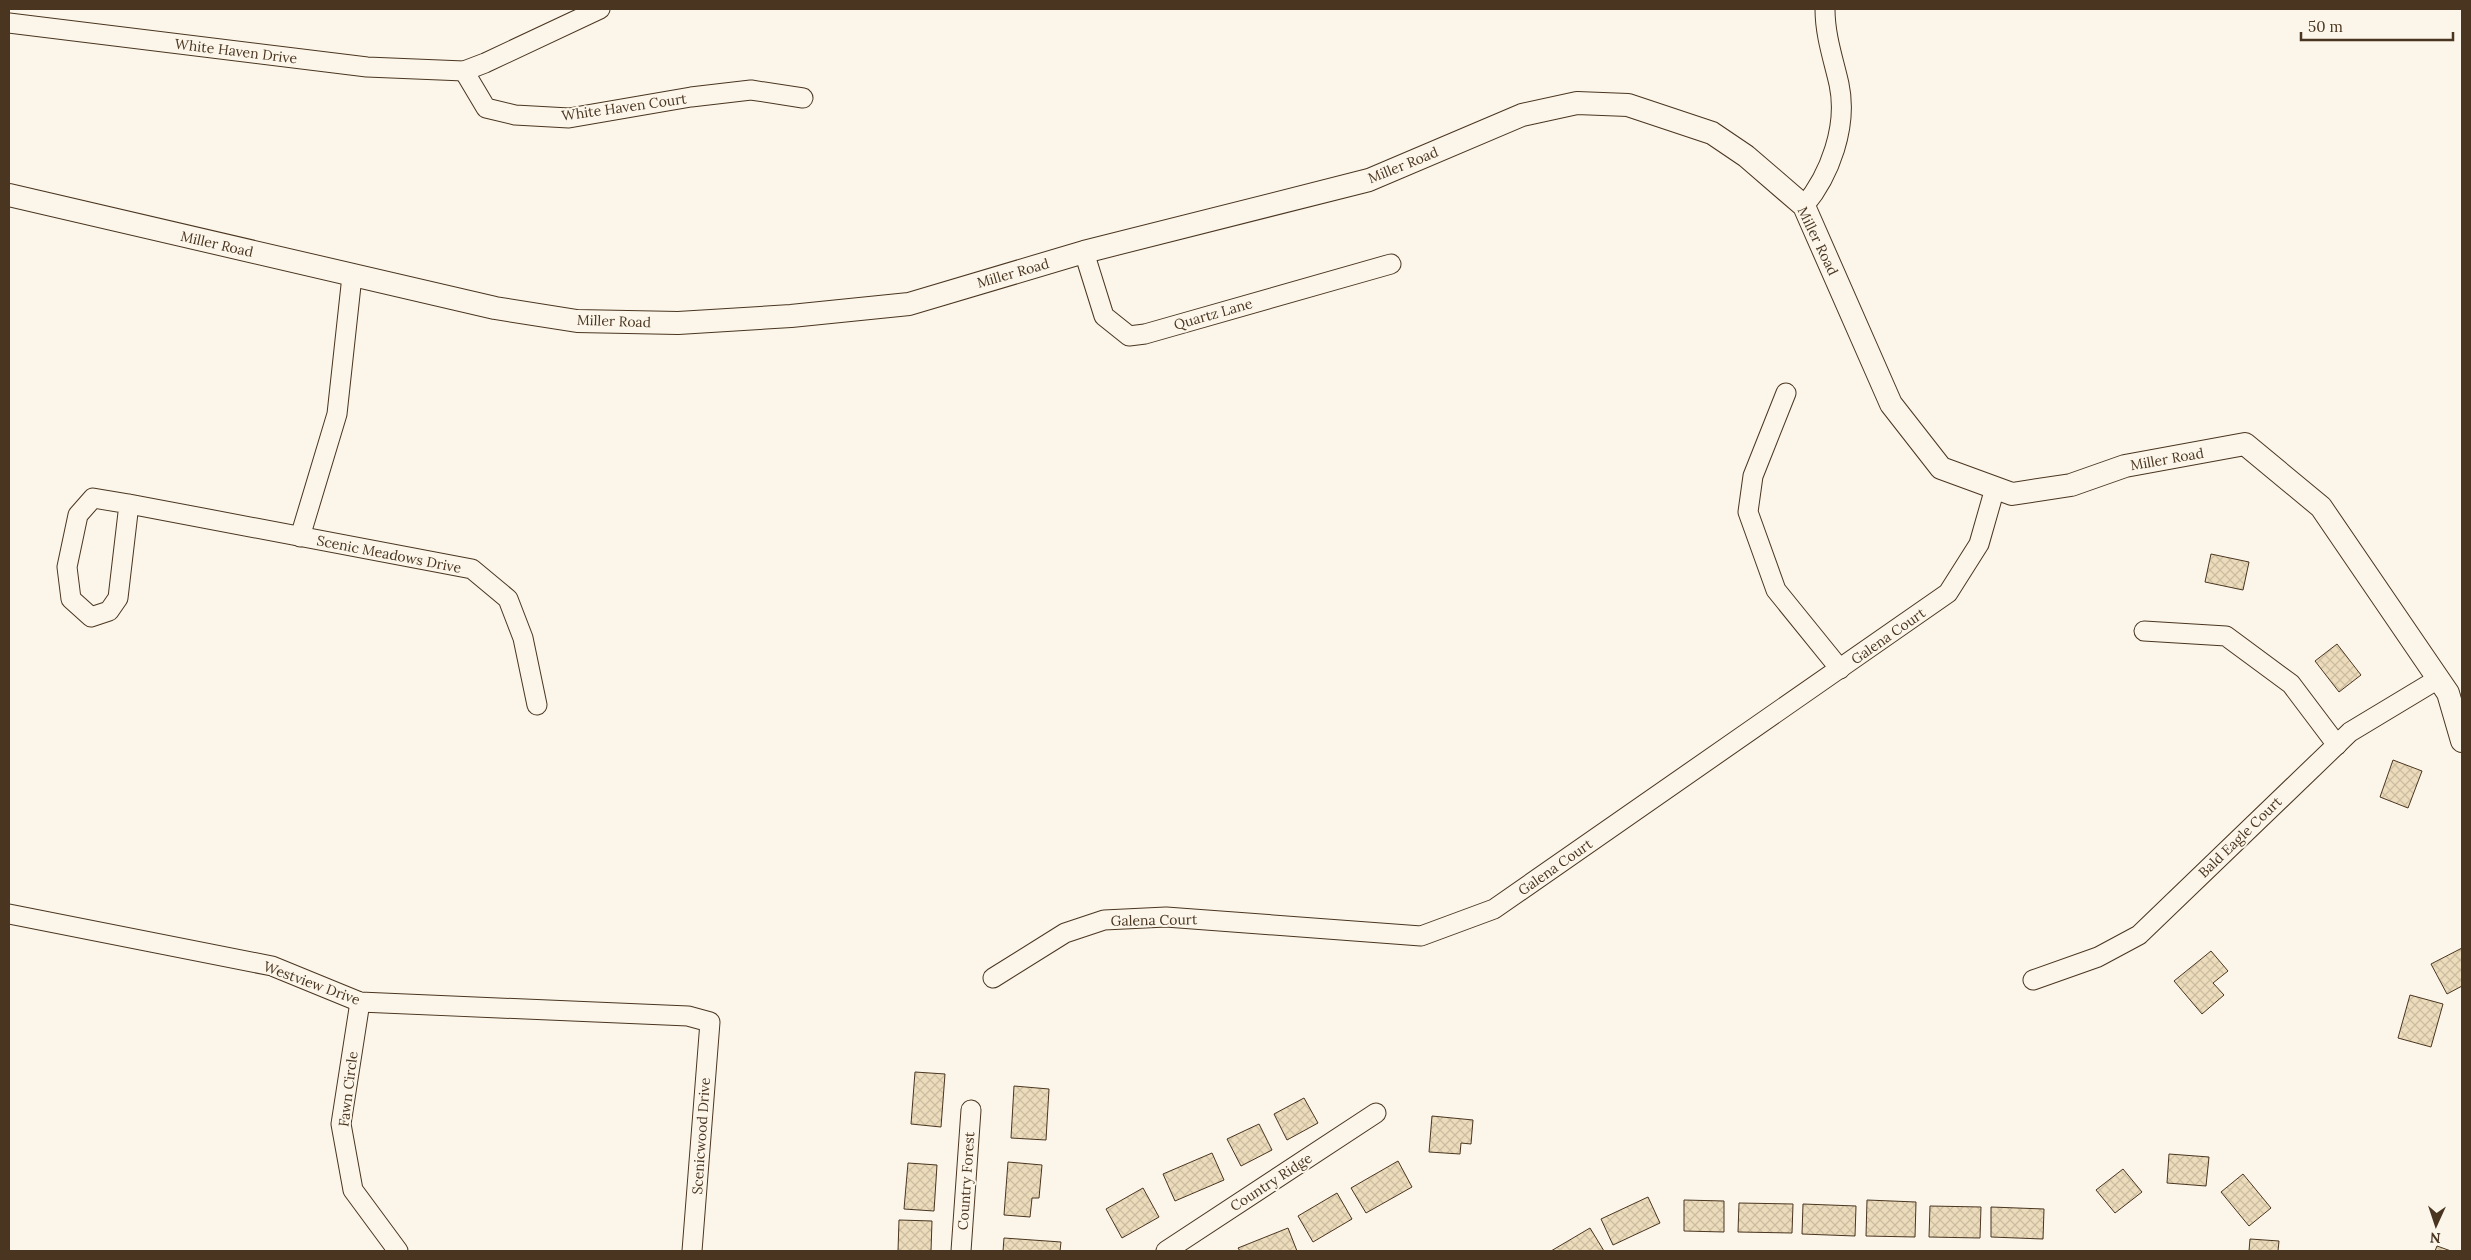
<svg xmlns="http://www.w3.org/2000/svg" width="2471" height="1260" font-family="Lora,serif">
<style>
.building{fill:url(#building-cross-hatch);stroke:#4a3520}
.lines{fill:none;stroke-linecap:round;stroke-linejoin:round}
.minor-casing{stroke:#4a3520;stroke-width:21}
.tertiary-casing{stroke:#4a3520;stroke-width:24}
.minor{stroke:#fbf6e9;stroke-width:19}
.tertiary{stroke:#fbf6e9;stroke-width:22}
.labels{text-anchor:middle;stroke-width:4;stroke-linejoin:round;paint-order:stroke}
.street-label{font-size:14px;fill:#4a3520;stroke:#fbf6e9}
</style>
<defs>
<pattern id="building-cross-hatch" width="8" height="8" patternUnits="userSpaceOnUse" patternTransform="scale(1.25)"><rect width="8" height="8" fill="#ecdcbc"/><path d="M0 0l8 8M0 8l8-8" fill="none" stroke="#ccbda1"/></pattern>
</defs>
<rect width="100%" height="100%" fill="#fbf6e9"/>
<g class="building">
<path d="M2211,554L2249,562L2243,590L2205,582Z"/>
<path d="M2337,644L2361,675L2339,692L2315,661Z"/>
<path d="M2393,760L2422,771L2408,808L2380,797Z"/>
<path d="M2462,948V986L2447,994L2431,964Z"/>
<path d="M2211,951L2228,971L2213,983L2224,995L2202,1014L2174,981Z"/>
<path d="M2410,995L2443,1004L2431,1047L2398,1038Z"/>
<path d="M915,1072L945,1074L941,1127L911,1124Z"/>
<path d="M1014,1086L1049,1089L1046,1140L1011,1138Z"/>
<path d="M1304,1098L1318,1123L1287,1140L1274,1114Z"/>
<path d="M1432,1116L1473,1120L1471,1144L1461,1143L1460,1154L1429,1152Z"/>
<path d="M1259,1124L1272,1150L1241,1166L1227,1139Z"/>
<path d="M1212,1153L1224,1180L1175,1201L1163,1174Z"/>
<path d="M2169,1154L2209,1157L2206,1186L2167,1183Z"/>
<path d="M1398,1161L1412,1187L1366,1213L1351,1188Z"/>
<path d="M1008,1162L1042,1165L1039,1198H1032L1030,1217L1004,1215Z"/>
<path d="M908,1163L937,1165L934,1211L904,1209Z"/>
<path d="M2123,1169L2142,1192L2115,1213L2096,1190Z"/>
<path d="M2243,1174L2271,1208L2249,1226L2221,1192Z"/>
<path d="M1143,1188L1159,1217L1122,1238L1106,1209Z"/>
<path d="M1337,1193L1352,1219L1313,1242L1298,1216Z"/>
<path d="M1648,1197L1660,1223L1613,1245L1601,1219Z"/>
<path d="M1684,1200L1724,1201V1232L1684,1231Z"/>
<path d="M1867,1200L1916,1202L1915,1237L1866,1236Z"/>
<path d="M1739,1203L1793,1204L1792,1233L1738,1232Z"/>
<path d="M1803,1204L1856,1206L1855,1236L1802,1234Z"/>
<path d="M1930,1206L1981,1207L1980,1238L1929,1237Z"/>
<path d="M1991,1207L2044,1209L2043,1239L1991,1237Z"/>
<path d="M899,1220L932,1221L931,1251H898Z"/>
<path d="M1288,1228L1297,1251H1240L1238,1248Z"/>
<path d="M1590,1228L1604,1251H1551Z"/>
<path d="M1004,1238L1061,1242L1060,1251H1003Z"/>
<path d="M2250,1239L2279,1241L2278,1251H2249Z"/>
<path d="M2437,1246L2451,1251H2435Z"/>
</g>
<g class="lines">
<defs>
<g id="minor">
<path d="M9,23L367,67L464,71L485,63L600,9"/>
<path d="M464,71L486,108L515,115L569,118L691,97L751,90L803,98"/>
<path d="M1804,206C1830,175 1848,126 1839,84C1833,58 1825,35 1825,9"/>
<path d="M1084,252L1104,316L1129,336L1145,334L1391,264"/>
<path d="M1786,393L1753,476L1748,512L1776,590L1840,669"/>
<path d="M129,504L118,598L109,611L91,617L71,599L67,567L78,515L93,498L129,504L472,569L508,599L523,638L537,705"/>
<path d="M300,537L337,414L352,276"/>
<path d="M2144,631L2226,636L2291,684L2337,745"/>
<path d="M9,914L272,966L360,1002L688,1016L710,1022L692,1251"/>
<path d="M993,978L1065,933L1104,920L1166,917L1421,936L1494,909L1948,593L1979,544L1995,488"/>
<path d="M2033,980L2098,957L2139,935L2350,732L2438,679"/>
<path d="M360,1002L341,1124L353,1190L398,1251"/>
<path d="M961,1251L971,1110"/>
<path d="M1166,1251L1376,1113"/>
</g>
<path id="tertiary" d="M9,195L495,308L577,321L678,323L791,316L909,304L1084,252L1369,180L1522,115L1577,103L1628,105L1712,133L1746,156L1804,206L1891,404L1941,468L2012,494L2071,485L2125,466L2245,444L2321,507L2448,693L2462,741"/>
</defs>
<use href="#minor" class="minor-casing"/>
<use href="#tertiary" class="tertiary-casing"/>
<use href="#minor" class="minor"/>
<use href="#tertiary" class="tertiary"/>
</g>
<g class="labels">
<g class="street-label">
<text transform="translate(236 51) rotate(7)" y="5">White Haven Drive</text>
<text transform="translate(624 107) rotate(-8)" y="5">White Haven Court</text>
<text transform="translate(1403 165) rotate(-22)" y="5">Miller Road</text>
<text transform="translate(1818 241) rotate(64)" y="5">Miller Road</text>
<text transform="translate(217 244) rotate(13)" y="5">Miller Road</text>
<text transform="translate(1013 273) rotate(-16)" y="5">Miller Road</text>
<text transform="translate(1213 314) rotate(-16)" y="5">Quartz Lane</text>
<text transform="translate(614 321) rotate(2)" y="5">Miller Road</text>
<text transform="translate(2167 459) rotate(-10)" y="5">Miller Road</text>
<text transform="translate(389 554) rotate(11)" y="5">Scenic Meadows Drive</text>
<text transform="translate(1888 636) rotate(-35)" y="5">Galena Court</text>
<text transform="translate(2240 837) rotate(-44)" y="5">Bald Eagle Court</text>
<text transform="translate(1555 867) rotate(-35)" y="5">Galena Court</text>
<text transform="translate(1154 920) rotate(-1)" y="5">Galena Court</text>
<text transform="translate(312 983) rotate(20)" y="5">Westview Drive</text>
<text transform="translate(348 1089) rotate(-83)" y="5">Fawn Circle</text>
<text transform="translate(701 1136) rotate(-86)" y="5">Scenicwood Drive</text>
<text transform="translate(966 1181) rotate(-86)" y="5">Country Forest</text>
<text transform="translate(1271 1182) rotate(-33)" y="5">Country Ridge</text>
</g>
</g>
<rect width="2471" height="1260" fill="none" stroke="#4a3520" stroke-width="20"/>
<g transform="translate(2436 1225) rotate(183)" stroke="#fbf6e9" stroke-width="4" paint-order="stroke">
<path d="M0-4L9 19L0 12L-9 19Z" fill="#4a3520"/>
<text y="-8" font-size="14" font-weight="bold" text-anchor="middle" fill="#4a3520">N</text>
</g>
<path d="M2301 32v8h152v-8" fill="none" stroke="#4a3520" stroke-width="2.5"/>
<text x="2308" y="32" font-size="15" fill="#4a3520" stroke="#fbf6e9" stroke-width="4" paint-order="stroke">50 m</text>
</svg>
